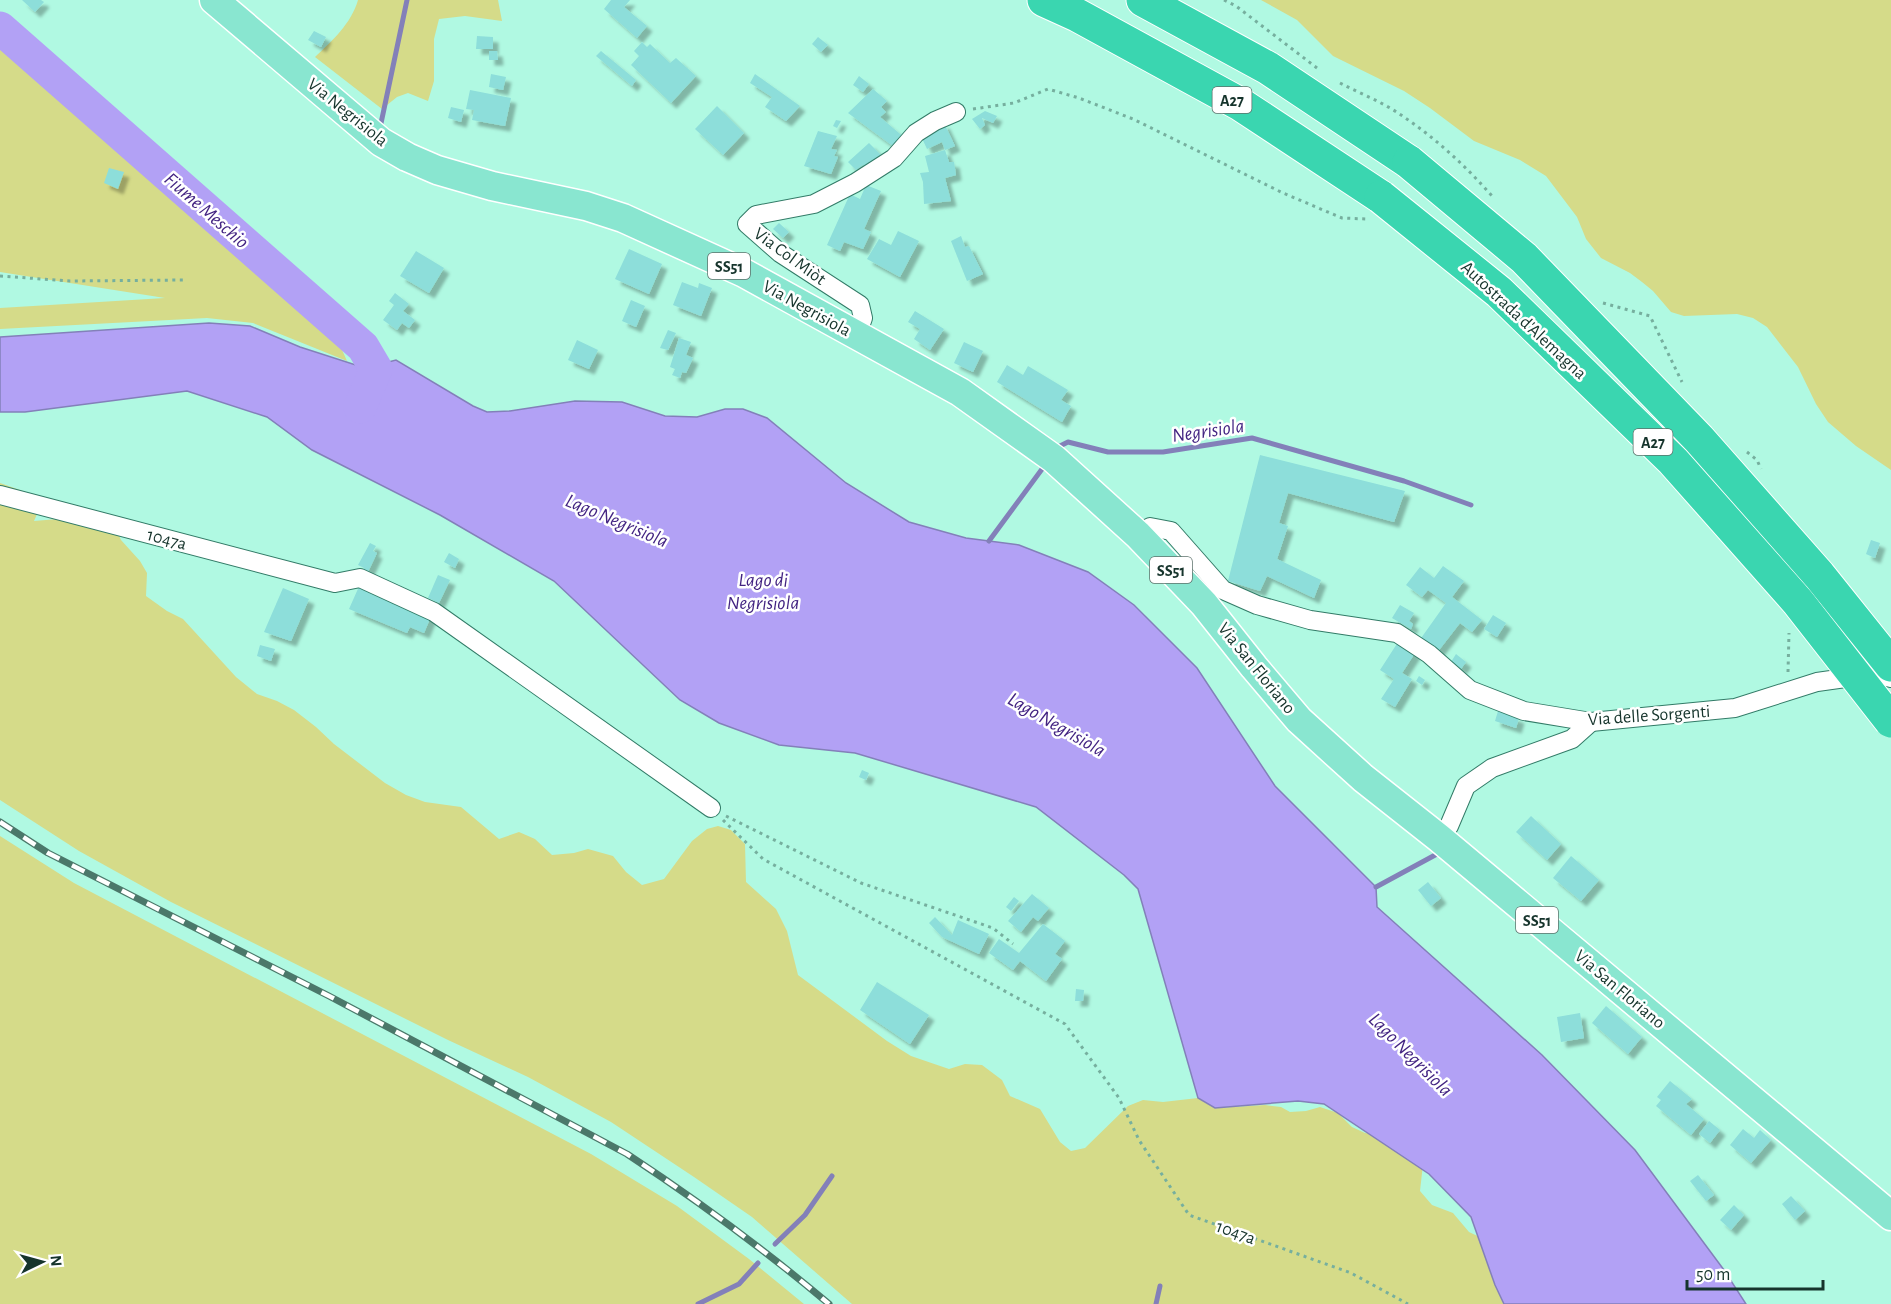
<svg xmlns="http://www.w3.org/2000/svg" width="1891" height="1304" font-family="'Alegreya Sans',sans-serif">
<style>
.green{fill:#d5db89}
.water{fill:#b2a1f5;stroke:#8380b9;stroke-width:1.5}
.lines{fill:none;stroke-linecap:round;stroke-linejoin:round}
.stream{stroke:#8380b9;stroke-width:5}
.river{stroke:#b2a1f5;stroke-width:33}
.building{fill:#8ddeda;filter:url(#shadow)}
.street-casing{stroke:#327b67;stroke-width:20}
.primary-casing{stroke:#fff;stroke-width:31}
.highway-casing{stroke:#fff;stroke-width:35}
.path{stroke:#76af9e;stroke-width:3;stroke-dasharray:3 4.5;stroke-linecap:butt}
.street{stroke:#fff;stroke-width:18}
.primary{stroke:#89e6d0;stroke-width:28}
.highway{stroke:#3ad6b0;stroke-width:33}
.rail-casing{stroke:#4b786a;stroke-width:7}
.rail{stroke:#fff;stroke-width:4.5;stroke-dasharray:14;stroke-linecap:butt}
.highway-bridge-casing{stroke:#fff;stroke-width:35;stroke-linecap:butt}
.highway-bridge{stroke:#3ad6b0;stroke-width:33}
.labels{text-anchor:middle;stroke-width:5;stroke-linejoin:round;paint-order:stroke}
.shield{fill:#fff;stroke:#5c716b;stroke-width:1.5}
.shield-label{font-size:16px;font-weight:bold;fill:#16342c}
.street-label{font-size:18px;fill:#16342c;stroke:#fff}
.water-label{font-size:20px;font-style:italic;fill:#432482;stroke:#fff}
</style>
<defs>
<filter id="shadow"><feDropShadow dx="5.5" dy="5.5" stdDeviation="1.5" flood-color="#0004"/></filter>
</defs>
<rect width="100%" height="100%" fill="#b0f9e2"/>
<g class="green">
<path d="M358,0H498L502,21L465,16L439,19L434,39V81L428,101L408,93L397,97L382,109L315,57C332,41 351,24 358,0Z"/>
<path d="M1261,0H1891V470L1856,446L1828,422L1816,404L1798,367L1767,327L1753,318L1737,314L1684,316L1671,312L1653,291L1642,282L1630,273L1601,258L1586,239L1577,217L1546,176L1520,160L1474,141L1430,108L1404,91L1333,56L1297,20Z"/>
<path d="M0,41L334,332L347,361L253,323L207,318L0,329V308L165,298L0,272Z"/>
<path d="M0,483L34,495L38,512L34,521L58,519L113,523L121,540L140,561L147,573L146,596L167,611L183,619L236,677L257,694L277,701L294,710L316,727L334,744L385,783L406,795L425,802L461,807L499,839L519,832L535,839L552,855L574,853L588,849L613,856L626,872L642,885L664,879L692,841L707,829L718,826L731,830L745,844L746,882L776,909L787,931L798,975L887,1041L911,1056L949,1069L965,1064L982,1065L1002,1080L1010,1096L1040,1109L1060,1142L1071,1151L1085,1148L1128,1106L1143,1100L1163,1102L1198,1098L1215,1108L1265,1105L1281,1107L1290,1112L1306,1111L1320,1107L1338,1113L1352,1127L1365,1133L1380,1135L1423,1164L1420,1191L1432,1205L1453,1213L1469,1232L1488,1241L1520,1304H852L752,1217L694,1177L611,1122L528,1077L448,1040L171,902L79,851L0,800Z"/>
<path d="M0,836L74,883L591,1154L677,1206L749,1259L804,1304H0Z"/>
</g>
<path class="water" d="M209,323L250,326L300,347L365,368L396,360L473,406L487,412L510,411L575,401L622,402L665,416L697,417L725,409H743L767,418L846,483L909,522L966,538L1019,545L1088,572L1134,605L1197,668L1275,786L1376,887L1377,907L1542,1055L1635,1150L1724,1270L1746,1304H1504L1495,1285L1471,1217L1429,1174L1324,1104L1298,1101L1215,1108L1198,1098L1138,889L1124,875L1036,807L855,753L779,745L719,723L680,700L554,581L440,515L312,450L267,417L187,391L25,412H0V337Z"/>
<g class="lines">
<g class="stream">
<path d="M380,128L407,0"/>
<path d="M1056,450L1060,446L1068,442L1108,452H1163L1252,438L1404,481L1471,505"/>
<path d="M989,541L1045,465"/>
<path d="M1376,887L1437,854"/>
<path d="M775,1244L805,1215L832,1176"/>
<path d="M698,1304L739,1284L758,1263"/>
<path d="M1156,1304L1160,1286"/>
</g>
<path class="river" d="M0,28L363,347L376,369L360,407"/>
</g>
<g class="building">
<path d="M22,0H41L44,2L35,12Z"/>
<path d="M611,0H630L624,7L647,26L637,38L604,9Z"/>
<path d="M314,31L326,37L321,47L308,40Z"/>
<path d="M477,36L493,37V49H476Z"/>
<path d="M818,37L828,45L821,52L812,44Z"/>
<path d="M642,42L647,47L650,44L670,63L676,58L696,76L671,103L631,65L639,56L634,51Z"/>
<path d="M489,51H497L498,60H489Z"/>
<path d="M601,51L636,80L632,86L596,56Z"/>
<path d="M491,74L506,77L503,90L489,87Z"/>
<path d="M755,74L800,106L786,121L765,107L772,97L750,83Z"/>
<path d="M859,76L869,84L863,92L853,85Z"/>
<path d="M873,89L887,101L881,107L886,112L880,117L906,139L897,149L848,113Z"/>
<path d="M470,90L511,98L505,126L472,120L474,110L466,109Z"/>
<path d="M717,106L744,133L723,155L695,129Z"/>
<path d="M451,107L464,110L461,122L448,118Z"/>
<path d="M985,111L997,116L993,123L982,118L985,125L980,129L972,119Z"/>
<path d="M836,120L841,121L837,128L833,126Z"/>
<path d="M944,123L955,146L945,150L949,162H954L956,175L945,178L951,201L924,204L923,182L920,173L929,172L925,156L945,150L942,142L927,149L920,134Z"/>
<path d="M818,131L837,136L831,149L837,150L834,156L838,157L831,174L804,166Z"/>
<path d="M869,143L885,159L868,169L863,165L856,170L848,162Z"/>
<path d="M109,168L124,172L118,189L104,183Z"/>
<path d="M866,185L881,191L864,229L871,232L863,249L844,242L840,251L827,245L850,194L860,199Z"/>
<path d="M779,223L789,232L783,238L773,229Z"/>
<path d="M898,231L919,241L900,277L867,259L879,239L891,245Z"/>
<path d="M961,236L965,247L969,246L983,274L967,281L951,241Z"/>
<path d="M629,249L662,264L649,294L615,279Z"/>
<path d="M416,251L444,268L429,293L400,276Z"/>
<path d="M682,282L698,288L699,283L712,288L701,316L673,305Z"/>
<path d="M395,293L409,304L403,311L415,320L409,328L402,323L397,330L383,320L394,305L389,301Z"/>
<path d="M631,300L645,306L636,327L622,321Z"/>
<path d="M915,311L944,329L930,350L914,339L920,329L908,322Z"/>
<path d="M668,330L676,333L668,350L660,348Z"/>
<path d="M679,338L691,342L686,355L693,358L686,373L682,372L680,378L672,375L675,369L670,367Z"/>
<path d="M577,340L598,350L589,369L568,360Z"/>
<path d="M964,342L983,351L973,372L954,363Z"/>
<path d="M1007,365L1023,375L1028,366L1068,390L1061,400L1071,406L1062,422L997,382Z"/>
<path d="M1260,455L1405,491L1394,522L1288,493L1279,523L1288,526L1277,559L1321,580L1314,598L1267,576L1260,591L1228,581Z"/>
<path d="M1871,540L1880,543L1875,558L1866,554Z"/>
<path d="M370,543L376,546L373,551L377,553L367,574L362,572L364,568L358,565Z"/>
<path d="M449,553L459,559L455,568L444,562Z"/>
<path d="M1443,566L1464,581L1452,597L1482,620L1472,632L1460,623L1436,654L1419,641L1446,603L1428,590L1422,597L1406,585L1420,567L1434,578Z"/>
<path d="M438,575L450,580L439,603L428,598Z"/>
<path d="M361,582L432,614L424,633L410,627L407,633L349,609Z"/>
<path d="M283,588L309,599L291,641L264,632Z"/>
<path d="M1400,605L1414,613L1409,621L1413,624L1411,629L1392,618Z"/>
<path d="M1493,615L1506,623L1497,637L1484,629Z"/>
<path d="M1400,639L1417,650L1402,673L1412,679L1395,707L1381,699L1394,679L1380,670Z"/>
<path d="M260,645L275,649L271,661L257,656Z"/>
<path d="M1456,654L1466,662L1461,669L1451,662Z"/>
<path d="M1419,676L1425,680L1422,685L1416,681Z"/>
<path d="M1498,711L1519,718L1516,728L1495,721Z"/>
<path d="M862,770L869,773L866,780L859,777Z"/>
<path d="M1531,816L1561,844L1547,860L1516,832Z"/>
<path d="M1571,856L1599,880L1581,901L1553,878Z"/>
<path d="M1428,882L1441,898L1431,906L1418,890Z"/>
<path d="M1032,894L1049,908L1038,921L1033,917L1021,932L1008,921Z"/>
<path d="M1014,897L1019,901L1011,911L1006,907Z"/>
<path d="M935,917L952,935L958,920L989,934L979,954L942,937L929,923Z"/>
<path d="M1043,924L1065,941L1055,954L1062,959L1046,981L1020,961L1013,970L989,953L999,939L1019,953Z"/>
<path d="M877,982L929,1015L910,1044L860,1010Z"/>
<path d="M1076,989L1084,990L1083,1001H1075Z"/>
<path d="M1606,1006L1642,1037L1628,1054L1592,1023Z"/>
<path d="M1580,1013L1584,1038L1561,1042L1557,1017Z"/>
<path d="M1670,1081L1692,1099L1686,1104L1704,1119L1691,1135L1656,1106L1661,1100L1657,1097Z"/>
<path d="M1709,1121L1720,1130L1710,1143L1699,1134Z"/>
<path d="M1743,1129L1754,1138L1760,1130L1771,1140L1751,1163L1730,1145Z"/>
<path d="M1698,1175L1714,1195L1706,1201L1690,1181Z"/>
<path d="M1791,1196L1805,1211L1795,1220L1782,1204Z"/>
<path d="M1734,1205L1744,1215L1731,1230L1720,1220Z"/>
</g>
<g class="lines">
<defs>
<g id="street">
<path d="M857,335L863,318L860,305L780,253L747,224L756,215L814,204L855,183L894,158L916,133L935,121L956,112"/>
<path d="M0,495L335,583L360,578L434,612L711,808"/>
<path d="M1138,535L1150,527L1171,531L1223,590L1257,605L1310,620L1397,633L1429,654L1470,690L1524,711L1591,722L1735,708L1817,682L1874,674L1891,678"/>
<path d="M1439,838L1449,826L1466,786L1492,768L1572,739L1591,722"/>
</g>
<path id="primary" d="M214,0L381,142L407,157L437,170L492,186L586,206L623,218L744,273L960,392L1054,459L1138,535L1204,604L1254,667L1299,720L1363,778L1439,838L1891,1216"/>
<g id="highway">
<path d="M1044,0L1077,15L1240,104L1381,197"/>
<path d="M1143,0L1268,68L1409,162"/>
</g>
</defs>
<use href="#street" class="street-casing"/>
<use href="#primary" class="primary-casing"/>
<use href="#highway" class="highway-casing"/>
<g class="path">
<path d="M1224,0L1236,6L1317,68"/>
<path d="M1340,83C1359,93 1380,101 1398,113C1433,136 1464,164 1492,196"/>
<path d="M973,109L1014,103L1048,89L1079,98L1133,119L1283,193L1342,218L1367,219"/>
<path d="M0,276L70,281L183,280"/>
<path d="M1603,303L1650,316L1682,382"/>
<path d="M1747,452L1757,460L1761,469"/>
<path d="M1788,672L1789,633"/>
<path d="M726,816L861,883L993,928L1013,944"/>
<path d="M723,820L763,859L1065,1024L1119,1098L1139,1140L1189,1215L1351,1273L1408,1304"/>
</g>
<use href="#street" class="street"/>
<use href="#primary" class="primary"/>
<use href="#highway" class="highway"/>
<defs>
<path id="rail" d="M0,822L48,853L329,996L627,1154C697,1200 765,1250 829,1304"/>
</defs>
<use href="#rail" class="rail-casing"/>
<use href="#rail" class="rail"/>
<defs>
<g id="highway-bridge">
<path d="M1409,162L1524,258L1699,439L1819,575L1891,665"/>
<path d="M1381,197L1499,292L1673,461L1798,602L1891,721"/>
</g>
</defs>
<use href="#highway-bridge" class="highway-bridge-casing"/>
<use href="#highway-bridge" class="highway-bridge"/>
</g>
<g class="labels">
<g class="shield">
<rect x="1212.5" y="87" width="39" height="26" rx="4.5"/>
<rect x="708" y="253" width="42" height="26" rx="4.5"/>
<rect x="1633.5" y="429" width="39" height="26" rx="4.5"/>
<rect x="1150" y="557" width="42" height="26" rx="4.5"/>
<rect x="1516" y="907" width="42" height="26" rx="4.5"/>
</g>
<g class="shield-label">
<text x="1232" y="106">A27</text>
<text x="729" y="272">SS51</text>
<text x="1653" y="448">A27</text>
<text x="1171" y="576">SS51</text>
<text x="1537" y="926">SS51</text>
</g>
<g class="street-label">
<text transform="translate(348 112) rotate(39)" y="6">Via Negrisiola</text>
<text transform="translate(790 256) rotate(36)" y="6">Via Col Miòt</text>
<text transform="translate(807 308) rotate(29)" y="6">Via Negrisiola</text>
<text transform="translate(1524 320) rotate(43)" y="6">Autostrada d'Alemagna</text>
<text transform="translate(167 539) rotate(15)" y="6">1047a</text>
<text transform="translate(1257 668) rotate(51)" y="6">Via San Floriano</text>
<text transform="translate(1649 715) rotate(-4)" y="6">Via delle Sorgenti</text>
<text transform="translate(1620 989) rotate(40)" y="6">Via San Floriano</text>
<text transform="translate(1236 1232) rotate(20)" y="6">1047a</text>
</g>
<g class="water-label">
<text transform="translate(207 210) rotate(41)" y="7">Fiume Meschio</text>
<text transform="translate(1208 430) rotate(-8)" y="7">Negrisiola</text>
<text transform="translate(617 520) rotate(23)" y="7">Lago Negrisiola</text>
<text x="763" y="586">Lago di<tspan x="763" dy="23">Negrisiola</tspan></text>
<text transform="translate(1057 724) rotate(30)" y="7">Lago Negrisiola</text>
<text transform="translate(1411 1054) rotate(45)" y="7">Lago Negrisiola</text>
</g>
</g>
<g transform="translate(42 1262) rotate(85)" stroke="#ffffff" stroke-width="4.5" paint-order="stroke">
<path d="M0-4.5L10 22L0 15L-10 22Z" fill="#16342c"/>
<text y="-9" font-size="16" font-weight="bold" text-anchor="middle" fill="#16342c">N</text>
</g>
<path d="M1687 1280v9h136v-9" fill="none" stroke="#16342c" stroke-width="3"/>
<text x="1696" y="1280" font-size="18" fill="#16342c" stroke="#ffffff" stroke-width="4.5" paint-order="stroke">50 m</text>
</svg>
